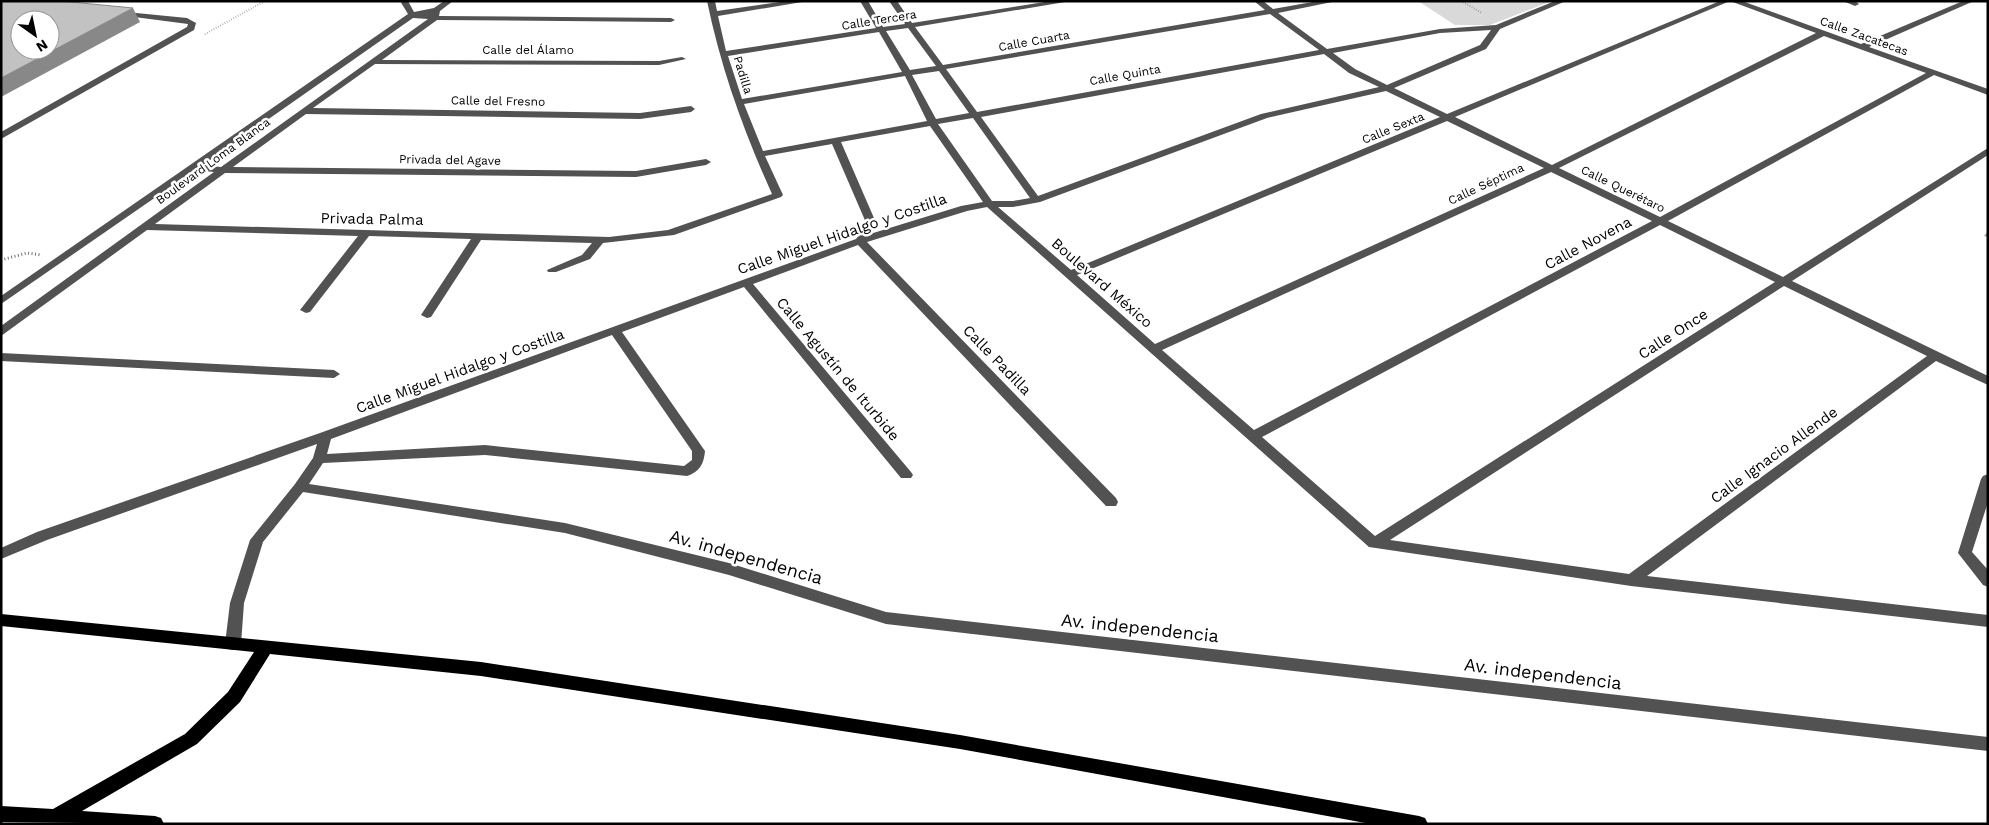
<svg xmlns="http://www.w3.org/2000/svg" width="1989" height="825" font-family="'Work Sans',sans-serif">
<style>
.green{fill:#d9d9d9}
.lines{fill:none;stroke-linecap:round;stroke-linejoin:round}
.path-far1{stroke:#747474;stroke-width:2;stroke-dasharray:0.5 2;stroke-linecap:butt}
.path{stroke:#747474;stroke-width:3;stroke-dasharray:1 2.5;stroke-linecap:butt}
.minor{fill:#525252;fill-rule:evenodd}
.major{fill:#000;fill-rule:evenodd}
.wall{fill:#a7a7a7}
.shaded-wall{fill:#888}
.building{fill:#c2c2c2;stroke:#888;fill-rule:evenodd}
.labels{text-anchor:middle;stroke-width:5;stroke-linejoin:round;paint-order:stroke}
.far-street-label{font-size:12px;fill:#000;stroke:#fff}
.street-label{font-size:15px;fill:#000;stroke:#fff}
.near-street-label{font-size:18px;fill:#000;stroke:#fff}
</style>
<rect width="100%" height="100%" fill="#fff"/>
<path class="green" d="M1418,1H1552L1490,25H1455Z"/>
<g class="lines">
<g class="path-far1">
<path d="M1461,1L1482,13"/>
<path d="M205,34L265,1"/>
</g>
<path class="path" d="M1,260L27,253L42,255"/>
<g class="minor">
<path d="M400,1H408L414,12L434,8L444,1H453L440,11L439,16L671,18L675,20L671,22L437,20L382,60L659,61L682,57L686,59L659,65L375,64L313,108L640,113L691,106L695,109L691,112L640,119L306,114L233,167L636,171L706,159L711,162L706,165L636,177L225,173L155,224L609,237L668,230L772,194C744,132 721,69 707,1H715L717,11L787,1H808L718,16L726,51L876,28L860,1H868L883,27L905,24L889,1H897L912,23L1051,1H1071L915,27L943,65L1265,10L1254,1H1263L1273,9L1318,1H1337L1278,13L1327,49L1440,29L1496,25L1555,1H1566L1500,29L1486,49L1394,88L1447,114L1720,1H1742L1861,44L1963,1H1974L1869,47L1988,89V95L1934,75L1668,221L1783,277L1988,148V155L1792,281L1988,376V385L1936,361L1647,576L1988,615V627L1631,586L1369,547L987,207L967,211L867,242L1116,498L1118,502L1116,506H1106L858,245L753,284L911,472L913,475L911,478H901L744,287L622,332L705,451C704,463 700,472 687,476L485,455L323,463L309,484L565,523L729,563L886,612L1988,737V751L886,624L729,575L565,533L303,492L263,542L244,603L241,644L238,649L233,650L228,649L225,644L230,603L250,540L295,484L313,458L317,444L47,540L1,559V548L37,532L320,433L856,239L867,225L832,144L765,156L783,195L781,197L674,235L603,243L590,259L556,272H548L547,270L582,255L592,243L481,240L431,317L427,318L421,315L471,239L369,236L310,312L306,313L300,310L358,236L147,230L1,336V326L214,172L195,170L1,304V296L408,14ZM1730,1L1816,33L1552,165L1455,117ZM1270,14L1319,50L977,112L946,69ZM413,18L428,19L221,167L203,165ZM908,28L936,66L910,70L886,31ZM1491,30L1480,45L1387,85L1355,69L1333,53L1440,33ZM879,32L902,72L742,99L728,56ZM1824,36L1926,73L1660,217L1559,168ZM1324,54L1349,73L1379,87L1261,114L1038,196L981,117ZM939,71L969,113L936,119L912,75ZM905,76L927,121L763,151L744,104ZM1386,91L1440,117L1071,270L998,207H1013L1040,202L1267,118ZM973,118L1030,198L1013,201H992L938,124ZM1447,121L1544,168L1155,344L1077,275ZM930,126L983,202L961,206L870,234L877,225L841,142ZM1551,172L1652,221L1254,430L1162,350ZM1660,225L1775,282L1375,536L1262,437ZM1784,286L1927,356L1629,574L1390,540ZM612,335L692,451V460L684,466L485,445L327,454L331,439Z"/>
<path d="M1843,1H1855L1859,4L1855,6Z"/>
<path d="M116,11L187,18L196,23L194,30L1,139V132L187,27L188,24L119,15H116Z"/>
<path d="M1,353L334,370L340,374L334,378L1,361Z"/>
<path d="M1988,474V502L1972,552L1988,570V587L1983,585L1958,553L1981,479L1983,476Z"/>
</g>
<path class="major" d="M1,614L481,662L960,735L1419,816L1425,818L1428,824H1371L960,749L481,676L270,654L240,702L197,744L82,811L155,816L161,818L164,824L1,822V806L53,809L185,734L228,692L254,652L1,626Z"/>
</g>
<path class="wall" d="M1988,231V237L1984,236Z"/>
<path class="shaded-wall" d="M133,8L140,22L1,97V78Z"/>
<path class="building" d="M1,1H61L133,8L1,78ZM20,20H50V50H20Z"/>
<g class="labels">
<g class="far-street-label">
<text transform="translate(879 20) rotate(-9)" y="4">Calle Tercera</text>
<text transform="translate(1864 36) rotate(20)" y="4">Calle Zacatecas</text>
<text transform="translate(1034 41) rotate(-10)" y="4">Calle Cuarta</text>
<text x="528" y="54">Calle del Álamo</text>
<text transform="translate(743 75) rotate(73)" y="4">Padilla</text>
<text transform="translate(1125 75) rotate(-10)" y="4">Calle Quinta</text>
<text transform="translate(498 101) rotate(1)" y="4">Calle del Fresno</text>
<text transform="translate(1393 128) rotate(-22)" y="4">Calle Sexta</text>
<text transform="translate(450 160) rotate(1)" y="4">Privada del Agave</text>
<text transform="translate(213 161) rotate(-36)" y="4">Boulevard Loma Blanca</text>
<text transform="translate(1486 184) rotate(-25)" y="4">Calle Séptima</text>
<text transform="translate(1623 189) rotate(26)" y="4">Calle Querétaro</text>
</g>
<g class="street-label">
<text transform="translate(372 219) rotate(1)" y="5">Privada Palma</text>
<text transform="translate(842 234) rotate(-19)" y="5">Calle Miguel Hidalgo y Costilla</text>
<text transform="translate(1588 243) rotate(-28)" y="5">Calle Novena</text>
<text transform="translate(1102 283) rotate(41)" y="5">Boulevard México</text>
<text transform="translate(1673 334) rotate(-33)" y="5">Calle Once</text>
<text transform="translate(997 360) rotate(46)" y="5">Calle Padilla</text>
<text transform="translate(838 369) rotate(50)" y="5">Calle Agustín de Iturbide</text>
<text transform="translate(460 371) rotate(-20)" y="5">Calle Miguel Hidalgo y Costilla</text>
<text transform="translate(1774 455) rotate(-36)" y="5">Calle Ignacio Allende</text>
</g>
<g class="near-street-label">
<text transform="translate(746 557) rotate(16)" y="6">Av. independencia</text>
<text transform="translate(1140 628) rotate(6)" y="6">Av. independencia</text>
<text transform="translate(1543 674) rotate(7)" y="6">Av. independencia</text>
</g>
</g>
<rect width="1989" height="825" fill="none" stroke="#000000" stroke-width="5"/>
<g transform="translate(35 35) rotate(147)"><circle r="24" fill="#ffffff" stroke="#999999"/>
<path d="M0-4L9 19L0 12L-9 19Z" fill="#000000"/>
<text y="-8" font-size="14" font-weight="bold" text-anchor="middle" fill="#000000">N</text>
</g>
</svg>
